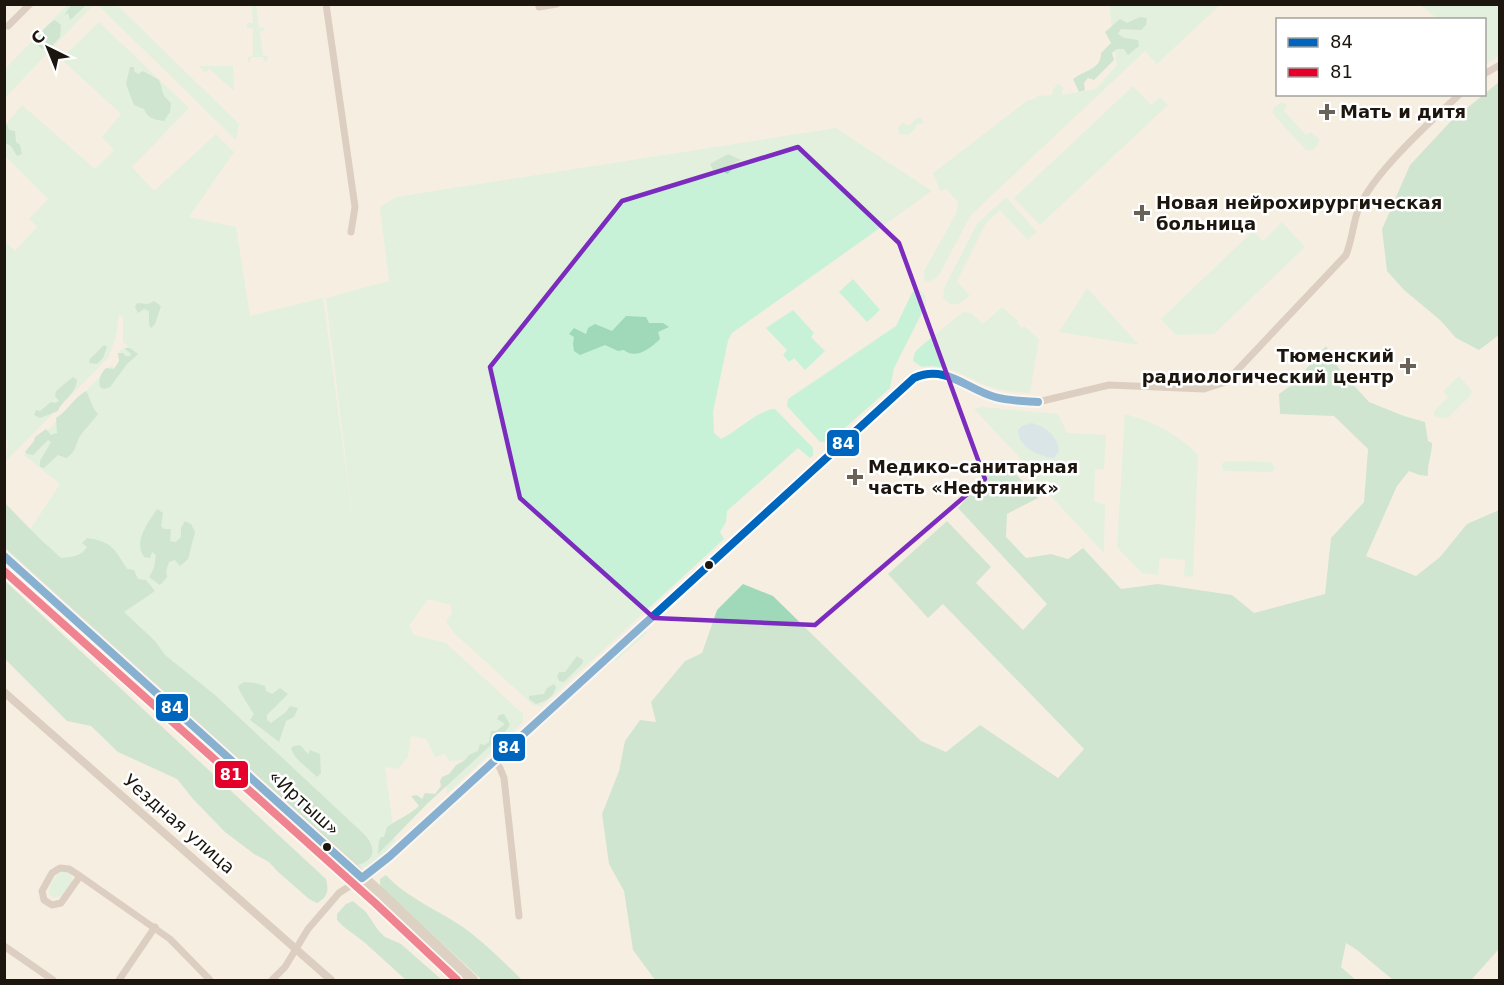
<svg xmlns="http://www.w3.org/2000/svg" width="1504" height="985" font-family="'DejaVu Sans',sans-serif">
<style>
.green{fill:#c7f2d8}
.forest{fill:#a0d9ba}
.water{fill:#b7daee}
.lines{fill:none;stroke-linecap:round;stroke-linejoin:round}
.minor{stroke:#bba99c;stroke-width:7}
.tertiary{stroke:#bba99c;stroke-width:8}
.trunk{stroke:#bdaea0;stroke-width:12}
.bus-1-casing{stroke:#fff;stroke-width:12}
.bus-2-casing{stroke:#fff;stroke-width:12}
.bus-1{stroke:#0065bd;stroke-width:8}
.bus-2{stroke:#e4002b;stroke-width:8}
.marked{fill:none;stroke:#7b2cbf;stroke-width:4.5;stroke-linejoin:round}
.poi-dot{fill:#696259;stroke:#fff;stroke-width:2}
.bus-dot{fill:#1c160f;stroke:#fff;stroke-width:2}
.labels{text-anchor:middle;stroke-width:5;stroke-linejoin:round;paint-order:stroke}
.poi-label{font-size:18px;font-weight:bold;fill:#1c160f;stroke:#fff;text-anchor:start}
.street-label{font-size:18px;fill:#1c160f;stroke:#fff}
.line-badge{stroke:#fff;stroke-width:2}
.badge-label{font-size:16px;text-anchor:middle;font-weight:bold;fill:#fff}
</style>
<rect width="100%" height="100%" fill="#f7eee2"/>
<g class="green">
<path d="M67,5H93L5,98V69Z"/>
<path d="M98,5H117L239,124L236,140Z"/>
<path d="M252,5H256L259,28H264L265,30L260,32L263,56H268L267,61H264L263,57H251L250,63L248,62V57L253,56V28H247V23H253Z"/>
<path d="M1109,5H1220L1157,64L1145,51L971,215L939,275L935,279L926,282L924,278V271L957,212L958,202L946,189L940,191L933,173L1028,100L1035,99L1038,96L1052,95L1053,89L1058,84L1064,88L1061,95L1096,89L1117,65Z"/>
<path d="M1420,5H1499V56L1487,63L1485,62L1484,20L1438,19Z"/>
<path d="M99,22L189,108L132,167L154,191L216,134L234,152L189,217L236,227L250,316L323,298L354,527L326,298L389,281L380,207L396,197L836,128L932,191L732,333L728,341L713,412L714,433L721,439C736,432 761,408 775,409L813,448V455L810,458L798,448L727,511L726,522L720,532L724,539L542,706H534L453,632L446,621L452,613L451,605L428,599L409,626L414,635L446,643L523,714V722L447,794L446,778L461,766L464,760L449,761L445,754L435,757L426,739L411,736L408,757L398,769L385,767L395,841C385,852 374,869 359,867L27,534L60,484L24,455L110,366L115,368L121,361L118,356L121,349H126L127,344L123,343V316L119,315L116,337L108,358L7,460L6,458L8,441L5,438V241L15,251L37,227L29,219L48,199L5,156V125L22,105L95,169L114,150L102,137L121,114L61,59Z"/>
<path d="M199,66H233L234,91L209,69L205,72Z"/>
<path d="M1133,86L1151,105L1160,97L1168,105L1040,225L1014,198Z"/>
<path d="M1282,102L1287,105L1284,111L1306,135L1311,132L1319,139L1318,145L1313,150H1306L1273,114V108Z"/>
<path d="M920,117L924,123L917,124L914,130L908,135L899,134L898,127L903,123L909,126L914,120Z"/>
<path d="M1006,197L1037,232L1028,240L1000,210L986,223L957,281L970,296L959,304H950L943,298L944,288L977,224Z"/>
<path d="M1282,222L1305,247L1214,334L1176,335L1161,319L1253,231L1263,241Z"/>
<path d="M853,279L880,310L867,322L839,292Z"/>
<path d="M1087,288L1139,345L1059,332Z"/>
<path d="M916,289C925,291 926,297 926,305L894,368L890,388L829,442H820L787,406L788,399L896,326L912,293Z"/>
<path d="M1002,307L1018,321L1017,323L1022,328L1024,326L1039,339L1030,393C1019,392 1008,392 997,389C971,382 950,362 922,367L913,361L915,352L920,347L963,312L971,313L983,324Z"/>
<path d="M793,310L814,333L811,337L825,351L805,370L794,358L789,362L783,355L787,350L766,328Z"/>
<path d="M1459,376L1472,391L1471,395L1448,418H1440L1434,416V411L1448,397L1443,391Z"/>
<path d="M983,407L1058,414L1067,433L1106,435L1104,469L1095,470L1094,501L1105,505L1104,553L1031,475L1033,472L974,409Z"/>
<path d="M1125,414C1153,421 1178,434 1198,455L1193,577L1184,576L1185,560L1160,558L1158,575L1142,573L1117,547Z"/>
<path d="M1225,461L1272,462L1275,469L1271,472L1224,471L1221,465Z"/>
<path d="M643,630L648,632L616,661L614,657Z"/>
<path d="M64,870L71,873L72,882L62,896L53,898L49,894C48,885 56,874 64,870Z"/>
</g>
<g class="forest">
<path d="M71,5H86L70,20L68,13L64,16Z"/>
<path d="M1140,17L1147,18L1146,25L1141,30L1121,29L1118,34L1124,38L1138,40L1139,46L1128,55L1124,49H1117L1112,53L1114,60L1094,80L1088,78L1084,83L1085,90L1079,92L1073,79C1084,70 1101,70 1101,53L1111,43L1105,32L1120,19L1127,23Z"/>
<path d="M55,20L61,25L60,37L50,48L42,49L35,43C39,34 46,25 55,20Z"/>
<path d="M130,67H134V71L138,74L143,71L159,80L164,96L171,103L170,112L164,121C155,120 147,118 144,109L134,105L126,84Z"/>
<path d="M1499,82V335L1479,350L1456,338L1440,320L1404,290L1387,271L1382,229L1410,165L1451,121Z"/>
<path d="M7,124L9,130L15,131L16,142L20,145L22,154L17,156L11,146L5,143V125Z"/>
<path d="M728,154L741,160L734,163L733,169L727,174L720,169L713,170L710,164Z"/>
<path d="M154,301L161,306L155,324L151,328L149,325V311L144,309L138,313L135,307L137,303L148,304Z"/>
<path d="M626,316L646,317L649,323H663L669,327L658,332L660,339C651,348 636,360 624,350L618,351L605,345L580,355L574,351L573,344L574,337L569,334L574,328L586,334L588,328L595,324L612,331Z"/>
<path d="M104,345L107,347L103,358L97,364L89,363L90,359Z"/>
<path d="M1326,346L1339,369L1369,402L1404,416L1425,422L1428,441L1432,443C1432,455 1427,464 1428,476L1419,475L1409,471L1397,486L1366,556L1416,576L1440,557L1467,524L1499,510V949L1471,980H1393L1357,950L1346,943L1341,967L1356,980H655L633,950L624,891L609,864L602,814L619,771L625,741L640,720L656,722L651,702L685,661L702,653L717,610L743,584L773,596L921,741L946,752L980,725L1058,778L1084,749L943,604L928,618L888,574L947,521L991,567L976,583L1023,630L1047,604L958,508L1002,459L1038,498L1007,514L1006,537L1026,558L1051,554L1068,559L1083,548L1121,589L1158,584L1232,595L1254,613L1325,594L1331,538L1364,502L1368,449L1334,416L1280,414L1279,394L1293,384Z"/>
<path d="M124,348H130L138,354L127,364L110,387L104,389L100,387C98,379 101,373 106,368L114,369L119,361L118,353H123L126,356H130L131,354Z"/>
<path d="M73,377L77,380C76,394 63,399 58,411L40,418L34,415L36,410L40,411L51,402L56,403L59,401L55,396L56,391Z"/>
<path d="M86,391C91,399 91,407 98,414C93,421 82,432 79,438C75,446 76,452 66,458L58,455L44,468L40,467V461L51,442L48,440L33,455L27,454L25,452L34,441L35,437L46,429L51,435L57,433L56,418C68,411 73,398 86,391Z"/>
<path d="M4,502L39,538L61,558C71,557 82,556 87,547L82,543L87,538C112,542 114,548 127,569L134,570L138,579L146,580L155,591L124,612L155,641L165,655L215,695L366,836C376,849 375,860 358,865L352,861L5,548Z"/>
<path d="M157,509L163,513L161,526L164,529H171L170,541L176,542L181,537V528L185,521L191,524L195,532L188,559L180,566L175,560L169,562L166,571L167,577L160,585L149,577L154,568L156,555L152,552L150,558L144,557C133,541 148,523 157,509Z"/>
<path d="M4,580L326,879C329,891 328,897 317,903L309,899L277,871L269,862L254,854L225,832L193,799L177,779L118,752L91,726L67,721L5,659Z"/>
<path d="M577,656L583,660V663L564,682L559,681L557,677L559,672H565Z"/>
<path d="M244,682L255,683L265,686L266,691L272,694L280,688L288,694L267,715V720L271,723L286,712L290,706L298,708L294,717L286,721L279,742L250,720L254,714C251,709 238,690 238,686Z"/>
<path d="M554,684L556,687C553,698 546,701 536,704L529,699V696L544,694L547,688Z"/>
<path d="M504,714L510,725L505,732L428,803L378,854L379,841L381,837H384L387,827C398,819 409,815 419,806L411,796L417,795L422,799L425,793L435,794L441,786L440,781L442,777L449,774L456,765L465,760L469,755L478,751L480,744L485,745L489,742L491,731H496L505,724L497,719L499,715Z"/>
<path d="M300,745L308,754L310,750L320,754L321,773L317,777C308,768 295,760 291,749L293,746Z"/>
<path d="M386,875C409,900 440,910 467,930C487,945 505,963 522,980H482L383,889L380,885V879Z"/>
<path d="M353,901L366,912L378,930L385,937L401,944L442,980H406L364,942L344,927L337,920V914L346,904Z"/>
</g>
<path class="water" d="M1032,423C1047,428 1057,435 1059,451L1054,458C1039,457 1018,447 1018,430L1022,426Z"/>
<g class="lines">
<g class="minor">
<path d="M326,4L355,207L351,232"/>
<path d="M539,7L557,4"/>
<path d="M8,26L30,4"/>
<path d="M1484,74L1500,65"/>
<path d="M493,760L500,768L504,778L519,916"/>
<path d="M80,876L61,903L52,905L44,900L42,891L52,873L60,868L69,869L80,876L170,939L210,980"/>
<path d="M4,946L53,980"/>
<path d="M119,980L155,927"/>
<path d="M272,980L285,967L308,929L339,893L362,878L390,856L601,662L914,378L919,375L932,374L947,375L988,395L1004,399L1038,402L1109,385L1204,389L1226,382L1346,255C1352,240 1353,224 1358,210C1371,175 1432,120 1460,94"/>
</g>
<path class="tertiary" d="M4,692L331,980"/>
<g class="trunk">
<path d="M4,556L382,895L472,980"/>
<path d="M358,885L460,980"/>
</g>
<defs>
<path id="bus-1" d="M4,556L362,878L390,856L914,378C946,364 966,389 995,397C1009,401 1024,401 1038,402"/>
<path id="bus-2" d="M4,571L375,903L457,980"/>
</defs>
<use href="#bus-1" class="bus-1-casing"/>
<use href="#bus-2" class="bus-2-casing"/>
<use href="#bus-1" class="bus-1"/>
<use href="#bus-2" class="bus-2"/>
</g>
<path d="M0 0H1504V985H0ZM798,147L899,243L985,479L815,625L654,618L520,498L490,367L622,201Z" fill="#f7eee2" fill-opacity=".55" fill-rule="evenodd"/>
<path class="marked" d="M798,147L899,243L985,479L815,625L654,618L520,498L490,367L622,201Z"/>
<g class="poi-dot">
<path d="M1324 103h6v6h6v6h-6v6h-6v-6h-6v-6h6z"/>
<path d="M1139 204h6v6h6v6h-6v6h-6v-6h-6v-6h6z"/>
<path d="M1405 357h6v6h6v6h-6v6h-6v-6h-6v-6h6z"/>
<path d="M852 468h6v6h6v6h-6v6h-6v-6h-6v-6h6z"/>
</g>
<g class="bus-dot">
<circle cx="709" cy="565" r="5"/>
<circle cx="327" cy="847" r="5"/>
</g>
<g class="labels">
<g class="poi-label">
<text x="1340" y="118">Мать и дитя</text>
<text x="1156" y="209">Новая нейрохирургическая<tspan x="1156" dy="21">больница</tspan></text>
<text x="1394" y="362" text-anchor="end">Тюменский<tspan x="1394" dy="21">радиологический центр</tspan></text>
<text x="868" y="473">Медико–санитарная<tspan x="868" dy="21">часть «Нефтяник»</tspan></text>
</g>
<g class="street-label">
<text transform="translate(304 803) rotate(42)" y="6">«Иртыш»</text>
<text transform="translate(179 824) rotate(41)" y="6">Уездная улица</text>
</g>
</g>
<g class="line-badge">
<rect x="826" y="429" width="34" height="28" rx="6" fill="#0065bd"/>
<rect x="155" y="693" width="34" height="29" rx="6" fill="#0065bd"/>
<rect x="492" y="733" width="34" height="29" rx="6" fill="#0065bd"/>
<rect x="214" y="760" width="35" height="29" rx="6" fill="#e4002b"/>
</g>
<g class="badge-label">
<text x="843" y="449">84</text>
<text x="172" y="713">84</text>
<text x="509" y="753">84</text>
<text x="231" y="780">81</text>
</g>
<rect width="1504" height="985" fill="none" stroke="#1c160f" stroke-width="12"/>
<rect x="1276" y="18" width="210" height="78" fill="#ffffff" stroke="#a4a29f" stroke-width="1.5"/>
<rect x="1288" y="38" width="30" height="9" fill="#0065bd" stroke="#a4a29f" stroke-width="1.5"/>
<text x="1330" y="48" font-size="18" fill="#1c160f">84</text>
<rect x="1288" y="68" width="30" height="9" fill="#e4002b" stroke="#a4a29f" stroke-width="1.5"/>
<text x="1330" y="78" font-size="18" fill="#1c160f">81</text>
<g transform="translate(48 48) rotate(317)" stroke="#ffffff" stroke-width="4.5" paint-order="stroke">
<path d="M0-4.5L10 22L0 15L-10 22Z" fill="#1c160f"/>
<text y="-9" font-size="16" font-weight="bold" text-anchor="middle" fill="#1c160f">С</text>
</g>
</svg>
